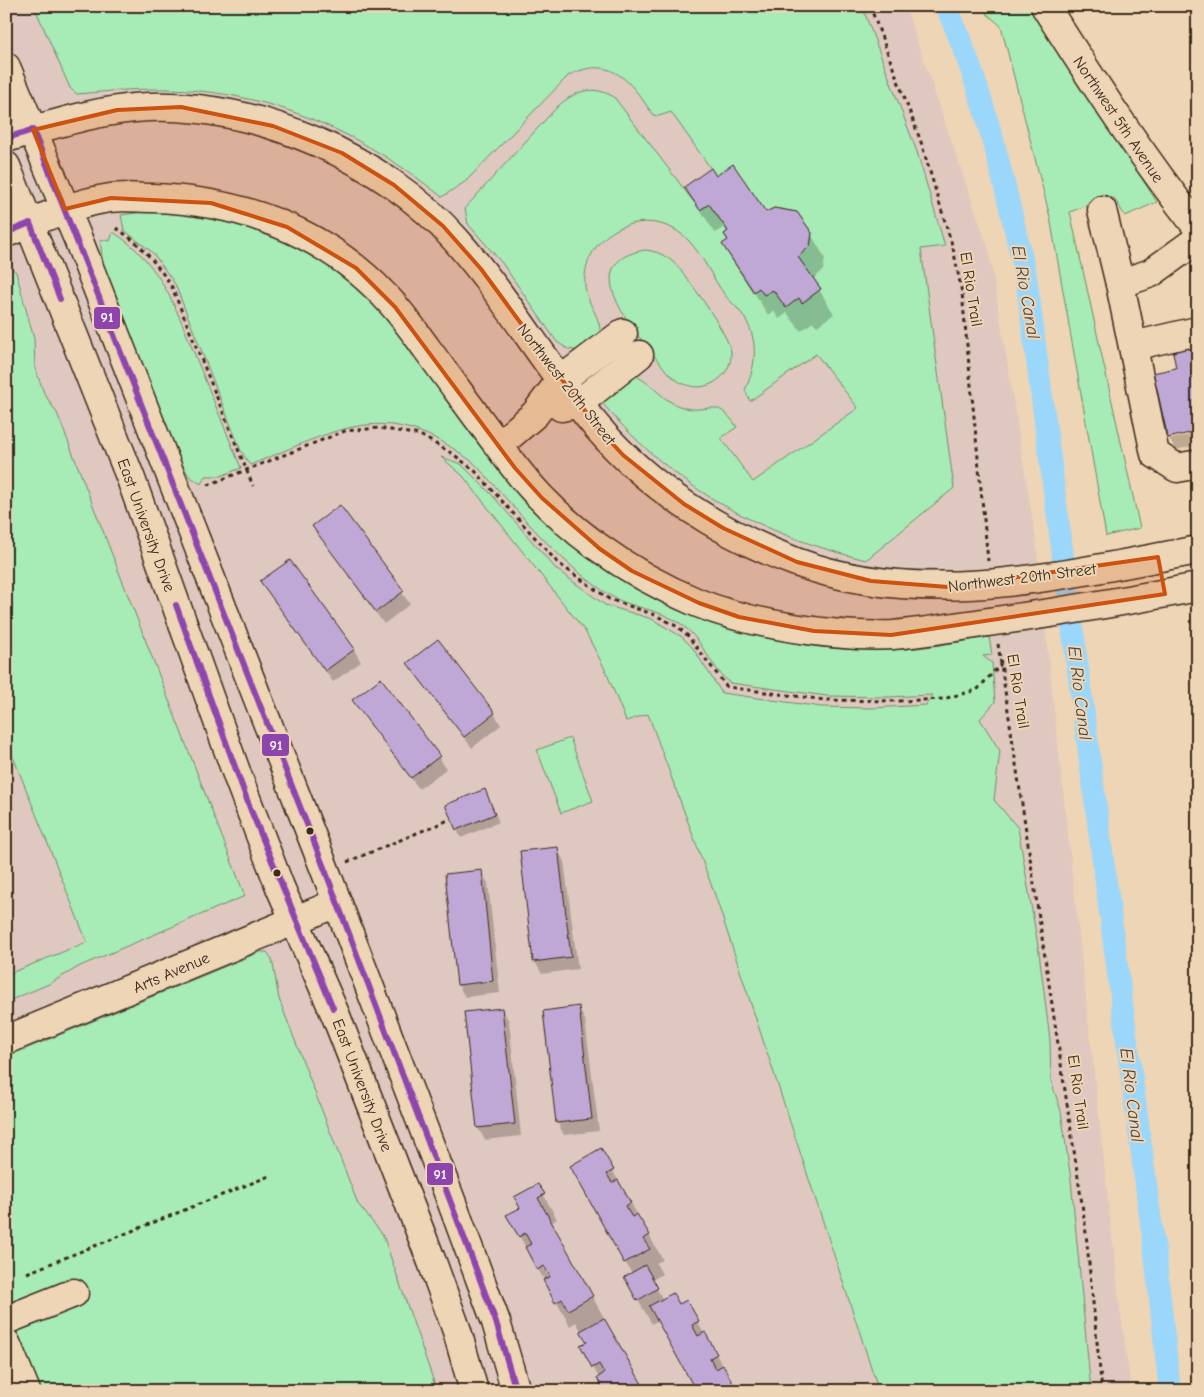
<svg xmlns="http://www.w3.org/2000/svg" width="1204" height="1397" font-family="'Comic Neue',sans-serif">
<style>
.built{fill:#dfc8bf}
.green{fill:#a7ebb6;stroke:#718a6a}
.shadow{fill:#0003;fill-rule:evenodd}
.lines{fill:none;stroke-linecap:round;stroke-linejoin:round}
.canal{stroke:#9ad7fb;stroke-width:22}
.building{fill:#bfa8d6;stroke:#3b2a1e}
.minor-casing{stroke:#3b2a1e;stroke-width:31}
.path{stroke:#3b2a1e;stroke-width:3;stroke-dasharray:4 4;stroke-linecap:butt}
.minor{stroke:#edd5b5;stroke-width:28}
.bus-1-casing{stroke:#edd5b5;stroke-width:10}
.bus-1{stroke:#8e44ad;stroke-width:6}
.marked{fill:#ce520f;fill-opacity:0.2;stroke:#ce520f;stroke-width:4;stroke-linejoin:round}
.bus-dot{fill:#3b2a1e;stroke:#edd5b5;stroke-width:2}
.labels{text-anchor:middle;stroke-width:4;stroke-linejoin:round;paint-order:stroke}
.street-label{font-size:16px;fill:#3b2a1e;stroke:#edd5b5}
.water-label{font-size:18px;font-style:italic;fill:#49443f;stroke:#edd5b5}
.line-badge{stroke:#edd5b5;stroke-width:2}
.badge-label{font-size:14px;text-anchor:middle;font-weight:bold;fill:#fff}
</style>
<rect width="100%" height="100%" fill="#edd5b5"/>
<filter id="ink" filterUnits="userSpaceOnUse"><feTurbulence type="fractalNoise" baseFrequency=".02" numOctaves="2"/><feDisplacementMap in="SourceGraphic" scale="10" xChannelSelector="R" yChannelSelector="G"/><feConvolveMatrix kernelMatrix="1 2 1 2 8 2 1 2 1" color-interpolation-filters="sRGB"/></filter>
<g filter="url(#ink)">
<path class="built" d="M6,6H905L989,251L1035,535L1119,1300L1131,1391H6Z"/>
<g class="green">
<path d="M34,6H862L917,152L945,246L921,249L954,488L866,560C759,534 676,489 604,405L602,402L630,374C648,378 660,399 679,406C709,417 714,393 737,427L721,438L753,482L858,408L816,354L750,401L745,390C758,363 759,333 738,309C734,304 728,300 725,295C712,278 704,257 689,241C655,204 591,225 585,275C582,301 601,314 600,333L580,351L568,349L557,342L502,263L468,224L465,208L557,107C575,91 592,84 614,97L700,210L709,204L728,231L724,234L728,240L722,244L753,292L759,288L764,295L773,290L786,307L799,298L802,303L821,289L798,257L810,246L812,233L797,212L774,208L766,212L733,165L716,176L671,112L659,116L653,115C631,82 611,53 568,76L466,181L442,197C359,130 261,87 153,89C128,89 102,92 77,94L70,88Z"/>
<path d="M978,6H1032L1157,202L1125,216L1114,198L1095,202L1070,212L1140,528L1106,536L1050,217L1001,26Z"/>
<path d="M151,211C245,213 329,249 390,322C443,385 482,459 541,517C629,604 752,649 874,650C913,651 951,643 989,637L992,655L983,656L992,663L995,702L980,719L1000,751L994,800L1018,828L1039,952L1050,1040L1051,1081L1061,1111L1071,1180L1091,1391H879L715,895L648,714L626,721L605,669L585,631L463,476L441,457L461,464L492,495L556,569L605,605L652,619L682,637L692,647L722,693L822,707L872,708L926,705L932,695L888,697L827,696L730,683C711,669 703,639 681,624C660,609 631,608 611,596C557,562 517,509 474,463C386,396 340,429 250,465L241,451L175,284L153,253L124,230L121,215Z"/>
<path d="M113,232C162,262 178,314 199,365C213,399 227,434 241,468L221,476H205L201,484L189,476L182,464L103,265L100,239L110,241Z"/>
<path d="M645,250C656,251 665,255 673,262C686,274 729,335 731,352C733,375 708,393 687,385C679,383 674,378 668,373C645,343 567,263 645,250Z"/>
<path d="M6,264L16,272L34,339L35,368L44,393L57,413L245,896L80,966L49,984L6,1002V975L87,942L6,739Z"/>
<path d="M570,738L593,801L561,813L537,750Z"/>
<path d="M260,952H267L272,959L279,999L358,1204L383,1235L437,1391H41L6,1307V1057Z"/>
</g>
<g class="shadow">
<path d="M716,177L766,214L811,234L825,258L823,270L813,280L834,314L817,326L813,322L801,331L787,313L779,319L774,311L768,315L724,244L729,241L728,233L724,227L715,233L686,187Z"/>
<path d="M1178,369L1171,439L1198,433V445L1176,450L1169,438L1154,374Z"/>
<path d="M340,507L410,604L384,624L313,527Z"/>
<path d="M262,582L354,650L361,662L333,682Z"/>
<path d="M408,663L494,713L501,725L472,748Z"/>
<path d="M353,701L439,757L446,769L419,789Z"/>
<path d="M485,791L499,822L461,838L457,830Z"/>
<path d="M557,848L564,861L578,969L542,974L535,962Z"/>
<path d="M481,871L488,883L500,993L465,997L458,985Z"/>
<path d="M578,1008L585,1020L599,1131L564,1135L557,1122Z"/>
<path d="M502,1009L509,1021L521,1136L485,1140L478,1128Z"/>
<path d="M601,1150L663,1260L656,1263L662,1274L652,1280L663,1300L679,1305L686,1302L737,1391H697L658,1320L652,1324L625,1278L632,1274L571,1166Z"/>
<path d="M538,1185L557,1219L551,1223L645,1391L599,1378L582,1346L588,1343L576,1322L570,1326L508,1216L522,1208ZM543,1263L552,1278H549L541,1264Z"/>
</g>
<g class="lines">
<path class="canal" d="M946,6C985,93 1005,185 1026,277L1155,1253L1170,1391"/>
</g>
<g class="building">
<path d="M733,164L766,212L774,208L797,212L812,233L810,246L798,257L821,289L802,303L799,298L786,308L773,290L764,295L759,288L754,292L722,244L728,240L724,234L728,231L709,204L700,210L684,187L711,168L716,176Z"/>
<path d="M1198,341V431L1168,438L1153,373L1176,368L1172,347Z"/>
<path d="M340,505L404,591L376,612L312,526Z"/>
<path d="M290,560L355,649L325,671L260,581Z"/>
<path d="M438,639L495,713L464,737L407,663Z"/>
<path d="M381,678L440,756L411,778L352,700Z"/>
<path d="M485,789L495,814L456,830L445,805Z"/>
<path d="M558,847L571,957L533,962L520,851Z"/>
<path d="M482,870L493,981L457,985L445,874Z"/>
<path d="M579,1006L592,1119L556,1123L543,1011Z"/>
<path d="M502,1008L515,1124L477,1128L464,1012Z"/>
<path d="M601,1148L614,1170L607,1174L612,1183L618,1180L631,1203L625,1206L632,1217L637,1214L650,1235L643,1239L650,1249L624,1263L570,1166Z"/>
<path d="M538,1184L545,1194L538,1198L593,1296L568,1310L562,1299L555,1303L543,1280L550,1277L544,1266L537,1270L525,1247L531,1244L525,1233L519,1237L506,1215L520,1208L514,1197Z"/>
<path d="M645,1265L658,1288L637,1301L624,1277Z"/>
<path d="M673,1293L679,1304L687,1300L699,1321L692,1325L698,1336L705,1332L717,1354L710,1358L716,1369L723,1365L735,1387L728,1391H696L649,1306Z"/>
<path d="M604,1318L646,1391H604L597,1378L604,1373L599,1364L592,1368L580,1345L587,1342L580,1331Z"/>
</g>
<g class="lines">
<defs>
<g id="minor">
<path d="M1045,6C1093,82 1142,157 1198,228"/>
<path d="M6,67L78,239L325,870L452,1203L496,1322L516,1391"/>
<path d="M6,138C52,125 100,109 148,107C255,102 385,159 456,240C508,299 547,368 597,427C649,488 721,534 796,562C926,610 1066,574 1198,550"/>
<path d="M6,166L131,479L239,780L280,887L336,1016L432,1262L457,1331L474,1391"/>
<path d="M1102,210L1120,284L1151,273L1198,239"/>
<path d="M6,233C40,219 74,203 110,198C123,196 138,198 151,198C239,200 324,231 385,296C401,312 414,331 427,349C456,388 484,427 513,465C560,527 627,573 698,603C750,624 836,638 893,635C927,632 961,626 995,621C1063,612 1130,600 1198,587"/>
<path d="M1120,284L1155,454L1177,468L1198,464"/>
<path d="M1133,346L1193,332L1198,337"/>
<path d="M561,407L579,403L639,355"/>
<path d="M499,445L535,414L561,380L623,333"/>
<path d="M6,1040L337,903"/>
<path d="M6,1320L74,1293"/>
<path d="M6,1343L26,1391"/>
</g>
</defs>
<use href="#minor" class="minor-casing"/>
<g class="path">
<path d="M870,6L921,142L953,248L962,293L988,561"/>
<path d="M116,228C140,243 155,262 171,285L253,486"/>
<path d="M208,485L345,431L379,428L420,435L453,454L475,471L558,563L609,599L655,615L678,627L688,636L727,687L825,700L899,701L943,699L977,690L1001,664"/>
<path d="M998,644L1085,1224L1102,1391"/>
<path d="M347,862L451,819"/>
<path d="M27,1273L272,1175"/>
</g>
<use href="#minor" class="minor"/>
<defs>
<g id="bus-1">
<path d="M6,138L33,130L325,870L496,1322L516,1391"/>
<path d="M6,233L30,223L60,299"/>
<path d="M176,605L250,808L333,1008"/>
</g>
</defs>
<use href="#bus-1" class="bus-1-casing"/>
<use href="#bus-1" class="bus-1"/>
</g>
</g>
<path class="marked" d="M181,107L273,126L342,153L394,185L443,226L481,269L597,427L623,455L684,504L723,528L797,562L871,581L948,587L1158,557L1165,594L891,635L814,631L739,617L699,603L632,571L600,549L542,498L515,468L395,307L356,268L287,227L211,203L111,198L65,209L33,130L117,110Z"/>
<g class="bus-dot">
<circle cx="310" cy="831" r="4.5"/>
<circle cx="277" cy="873" r="4.5"/>
</g>
<g class="labels">
<g class="street-label">
<text transform="translate(1119 119) rotate(56)" y="6">Northwest 5th Avenue</text>
<text transform="translate(972 289) rotate(81)" y="6">El Rio Trail</text>
<text transform="translate(567 384) rotate(52)" y="6">Northwest 20th Street</text>
<text transform="translate(147 525) rotate(70)" y="6">East University Drive</text>
<text transform="translate(1022 577) rotate(-7)" y="6">Northwest 20th Street</text>
<text transform="translate(1019 691) rotate(81)" y="6">El Rio Trail</text>
<text transform="translate(171 972) rotate(-23)" y="6">Arts Avenue</text>
<text transform="translate(363 1085) rotate(69)" y="6">East University Drive</text>
<text transform="translate(1079 1092) rotate(82)" y="6">El Rio Trail</text>
</g>
<g class="water-label">
<text transform="translate(1026 292) rotate(80)" y="6">El Rio Canal</text>
<text transform="translate(1080 693) rotate(83)" y="6">El Rio Canal</text>
<text transform="translate(1132 1095) rotate(83)" y="6">El Rio Canal</text>
</g>
</g>
<g class="line-badge">
<rect x="93" y="306" width="28" height="24" rx="5" fill="#8e44ad"/>
<rect x="261" y="733" width="29" height="24" rx="5" fill="#8e44ad"/>
<rect x="426" y="1162" width="28" height="24" rx="5" fill="#8e44ad"/>
</g>
<g class="badge-label">
<text x="107" y="322">91</text>
<text x="276" y="750">91</text>
<text x="440" y="1179">91</text>
</g>
<rect width="1204" height="1397" fill="none" stroke="#edd5b5" stroke-width="25"/>
<rect x="12" y="12" width="1179" height="1372" fill="none" stroke="#3b2a1e" stroke-width="2" filter="url(#ink)"/>
</svg>
